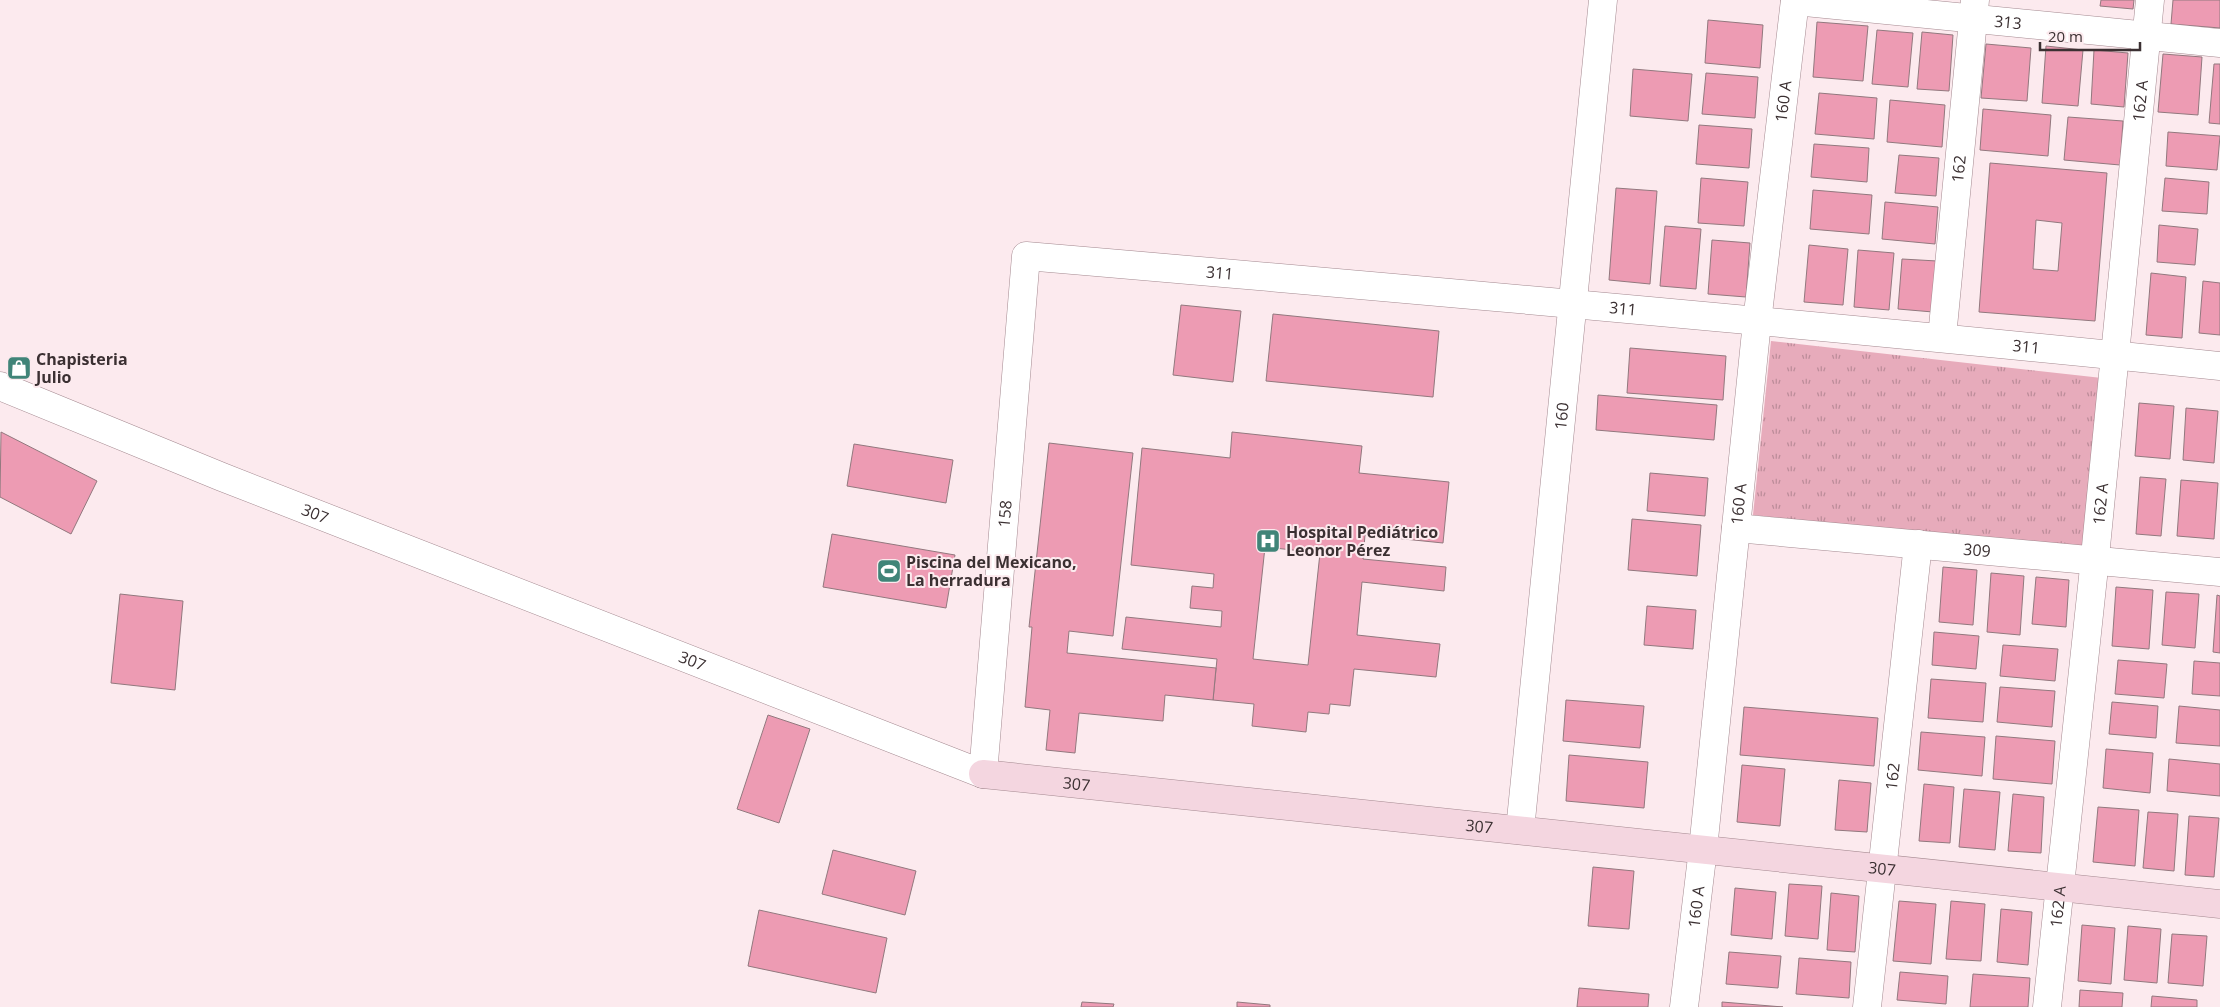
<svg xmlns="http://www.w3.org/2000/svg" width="2220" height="1007" font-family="'Open Sans',sans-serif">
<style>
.park{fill:url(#park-tufts)}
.building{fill:#ed9bb3;stroke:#92787e;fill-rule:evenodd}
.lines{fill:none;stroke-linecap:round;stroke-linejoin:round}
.street-casing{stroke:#a48990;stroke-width:29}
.secondary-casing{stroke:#a48990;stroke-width:29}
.street{stroke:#fff;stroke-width:28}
.secondary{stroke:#f4d6e0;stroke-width:28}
.labels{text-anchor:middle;stroke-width:4;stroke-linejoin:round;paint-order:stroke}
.street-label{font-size:16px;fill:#3b3032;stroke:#fceaee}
.poi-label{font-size:16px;font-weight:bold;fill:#3b3032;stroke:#fceaee;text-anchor:start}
</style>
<defs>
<pattern id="park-tufts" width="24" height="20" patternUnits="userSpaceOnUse" patternTransform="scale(1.25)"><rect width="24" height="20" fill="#e7abbb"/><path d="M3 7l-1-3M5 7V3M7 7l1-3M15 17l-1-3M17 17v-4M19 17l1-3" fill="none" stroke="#bc8c99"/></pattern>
</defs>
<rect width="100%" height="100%" fill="#fceaee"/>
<path class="park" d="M1771,341L2102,378L2084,551L1753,515Z"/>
<g class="building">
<path d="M2101,0H2134L2133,9L2100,6Z"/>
<path d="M2173,0H2220V28L2171,24Z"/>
<path d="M1708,20L1763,25L1760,68L1705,63Z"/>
<path d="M1817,22L1868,26L1863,81L1813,77Z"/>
<path d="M1877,30L1913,33L1908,87L1872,84Z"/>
<path d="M1922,32L1953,35L1949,91L1917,89Z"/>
<path d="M1986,44L2031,48L2027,101L1981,98Z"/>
<path d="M2046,46L2083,50L2078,106L2042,103Z"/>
<path d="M2094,50L2128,53L2124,107L2091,104Z"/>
<path d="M2163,54L2202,57L2198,115L2158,112Z"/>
<path d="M2214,64H2220V124L2209,123Z"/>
<path d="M1633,69L1692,74L1688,121L1630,116Z"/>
<path d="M1706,73L1758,77L1755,118L1702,114Z"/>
<path d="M1819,93L1877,98L1874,139L1815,134Z"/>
<path d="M1890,100L1945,105L1942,147L1887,142Z"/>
<path d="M1983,109L2051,115L2048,156L1980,150Z"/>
<path d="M2068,117L2123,121L2120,165L2064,160Z"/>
<path d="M1699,125L1752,129L1749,168L1696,164Z"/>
<path d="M2168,132L2220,136L2217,170L2166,166Z"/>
<path d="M1814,144L1869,148L1867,182L1811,177Z"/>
<path d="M1899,155L1939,158L1936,196L1895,193Z"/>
<path d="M1990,163L2107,173L2095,321L1979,312ZM2036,220L2062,223L2058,271L2033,269Z"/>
<path d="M1701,178L1748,182L1744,226L1698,223Z"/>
<path d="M2165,178L2209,182L2207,214L2162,211Z"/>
<path d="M1616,188L1657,191L1650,284L1609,280Z"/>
<path d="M1813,190L1872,195L1869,234L1810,229Z"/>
<path d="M1885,202L1938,207L1935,244L1882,239Z"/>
<path d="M2159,225L2198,229L2195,265L2157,262Z"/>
<path d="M1665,226L1701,229L1696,289L1660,286Z"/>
<path d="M1712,240L1750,243L1746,297L1708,294Z"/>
<path d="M1809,245L1848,249L1843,305L1804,302Z"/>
<path d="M1858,250L1894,253L1889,310L1854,307Z"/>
<path d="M1902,259L1937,261L1933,312L1898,309Z"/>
<path d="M2151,273L2186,277L2182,338L2146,335Z"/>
<path d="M2203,281L2220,283V335L2199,333Z"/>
<path d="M1181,305L1241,311L1233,382L1173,375Z"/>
<path d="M1273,314L1439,331L1433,397L1266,381Z"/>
<path d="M1630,348L1726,356L1723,400L1627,393Z"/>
<path d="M1598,395L1717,405L1714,440L1596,430Z"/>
<path d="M2139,403L2174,406L2170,459L2135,456Z"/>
<path d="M2186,408L2218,411L2214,463L2183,460Z"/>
<path d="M1,432L97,481L71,534L0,497Z"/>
<path d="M1232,432L1362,446L1359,473L1449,482L1443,543L1365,535L1363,559L1446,567L1444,591L1362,582L1357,635L1440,644L1436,677L1354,669L1350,706L1330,704L1329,714L1308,712L1306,732L1252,726L1254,704L1213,700L1217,659L1122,649L1126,617L1221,627L1222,611L1190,608L1192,586L1213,588L1214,574L1131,565L1142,448L1230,458ZM1265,547L1320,553L1308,665L1253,659Z"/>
<path d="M1049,443L1133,453L1113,636L1069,631L1067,653L1216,668L1213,700L1165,695L1163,721L1079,713L1075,753L1046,750L1050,710L1025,707L1032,627H1029Z"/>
<path d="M854,444L953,460L946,503L847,486Z"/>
<path d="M1650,473L1708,478L1705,516L1647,511Z"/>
<path d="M2140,477L2166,479L2161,536L2136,534Z"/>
<path d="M2181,480L2218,483L2214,539L2177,536Z"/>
<path d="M1632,519L1701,525L1697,576L1628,570Z"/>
<path d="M832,534L955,555L946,608L823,587Z"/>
<path d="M1943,567L1977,570L1973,625L1939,622Z"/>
<path d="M1991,573L2024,576L2020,635L1987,632Z"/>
<path d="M2036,577L2069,580L2066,627L2032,624Z"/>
<path d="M2116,587L2153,590L2149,649L2112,646Z"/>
<path d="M2166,592L2199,594L2195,648L2162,645Z"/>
<path d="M120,594L183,601L175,690L111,683Z"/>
<path d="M2217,595L2220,596V653L2213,652Z"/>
<path d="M1647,606L1696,610L1693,649L1644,645Z"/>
<path d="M1934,632L1979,636L1976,669L1932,665Z"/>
<path d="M2003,645L2058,649L2055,681L2000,676Z"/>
<path d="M2118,660L2167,664L2164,698L2115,694Z"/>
<path d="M2194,661L2220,663V696L2192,694Z"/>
<path d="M1931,679L1986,683L1983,722L1928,718Z"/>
<path d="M2000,687L2055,691L2052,727L1997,722Z"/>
<path d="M1566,700L1644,706L1640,748L1563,741Z"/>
<path d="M2112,702L2158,706L2156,738L2109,734Z"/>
<path d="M2179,706L2220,710V746L2176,743Z"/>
<path d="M1744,707L1878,718L1874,766L1740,755Z"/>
<path d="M768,715L810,729L779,823L737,809Z"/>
<path d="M1921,732L1985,737L1982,776L1918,770Z"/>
<path d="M1996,736L2055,741L2052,784L1993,779Z"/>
<path d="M2106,749L2153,753L2150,793L2103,788Z"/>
<path d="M1569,755L1648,762L1644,808L1566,801Z"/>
<path d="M2169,759L2220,764V796L2167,791Z"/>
<path d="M1742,765L1785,769L1780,826L1737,822Z"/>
<path d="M1839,780L1871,783L1867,832L1835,830Z"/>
<path d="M1924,784L1954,787L1950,843L1919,841Z"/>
<path d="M1964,789L2000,792L1995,850L1959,847Z"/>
<path d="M2013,794L2044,797L2041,853L2008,851Z"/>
<path d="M2098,807L2139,810L2135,866L2093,862Z"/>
<path d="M2148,812L2178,814L2174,871L2143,868Z"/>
<path d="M2189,816L2219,818L2214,877L2185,875Z"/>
<path d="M833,850L916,871L905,915L822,894Z"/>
<path d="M1593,867L1634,871L1629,929L1588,926Z"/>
<path d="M1789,884L1822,886L1818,939L1785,936Z"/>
<path d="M1735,888L1776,892L1772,939L1731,935Z"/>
<path d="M1831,893L1859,896L1855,952L1827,950Z"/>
<path d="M1899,901L1936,904L1931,964L1893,961Z"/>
<path d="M1951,901L1985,904L1981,961L1946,959Z"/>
<path d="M2001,909L2032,912L2028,965L1997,962Z"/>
<path d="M759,910L887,938L876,993L748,966Z"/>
<path d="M2082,925L2115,928L2111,984L2078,981Z"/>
<path d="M2128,926L2161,929L2157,983L2124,980Z"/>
<path d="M2172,934L2207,936L2203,986L2168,983Z"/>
<path d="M1729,952L1781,956L1778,988L1726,984Z"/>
<path d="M1799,958L1851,962L1849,998L1796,994Z"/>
<path d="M1900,972L1948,976L1946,1004L1897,1000Z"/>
<path d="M1973,974L2030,978L2028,1007H1970Z"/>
<path d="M1579,988L1649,994L1648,1007H1577Z"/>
<path d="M2080,990L2123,993L2122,1007H2079Z"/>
<path d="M2152,996L2197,1000V1007H2151Z"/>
<path d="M1082,1002L1114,1004L1113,1007H1081Z"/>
<path d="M1237,1002L1270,1005V1007H1237Z"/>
<path d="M1722,1002L1783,1007H1722Z"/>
</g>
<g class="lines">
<defs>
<g id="street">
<path id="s1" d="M1795,1L2220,43"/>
<path id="s2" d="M1942,337L1975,0"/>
<path id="s3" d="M0,386L222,477L983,774L1026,256C1424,290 1822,325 2220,366"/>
<path id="s4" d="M1736,528L2220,572"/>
<path id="s5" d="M1520,830L1603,0"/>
<path id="s6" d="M1684,1007L1703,849L1757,322L1795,0"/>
<path id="s7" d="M1867,1007L1918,544"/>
<path id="s8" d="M2047,1007L2093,577L2150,0"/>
</g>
<g id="secondary">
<path id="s9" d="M983,774L2220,904"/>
</g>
</defs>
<use href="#street" class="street-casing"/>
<use href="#secondary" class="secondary-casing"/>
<use href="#street" class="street"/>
<use href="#secondary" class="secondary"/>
</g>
<defs>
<symbol id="shop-square" viewBox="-11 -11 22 22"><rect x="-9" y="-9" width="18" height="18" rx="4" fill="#408478" stroke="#fceaee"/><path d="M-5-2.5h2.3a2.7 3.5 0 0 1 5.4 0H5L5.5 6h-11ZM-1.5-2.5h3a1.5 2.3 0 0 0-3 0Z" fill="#fff"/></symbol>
<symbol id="hospital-square" viewBox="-11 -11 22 22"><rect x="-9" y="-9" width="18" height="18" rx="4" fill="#408478" stroke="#fceaee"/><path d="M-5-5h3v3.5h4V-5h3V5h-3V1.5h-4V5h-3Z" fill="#fff"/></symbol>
<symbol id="stadium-square" viewBox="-11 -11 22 22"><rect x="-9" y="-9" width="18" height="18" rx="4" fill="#408478" stroke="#fceaee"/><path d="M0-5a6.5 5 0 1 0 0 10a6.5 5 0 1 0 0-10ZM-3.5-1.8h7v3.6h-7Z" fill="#fff"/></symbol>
</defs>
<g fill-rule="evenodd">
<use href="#shop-square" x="5" y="354" width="28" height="28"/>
<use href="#hospital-square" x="1254" y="527" width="28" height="28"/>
<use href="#stadium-square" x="875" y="557" width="28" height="28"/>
</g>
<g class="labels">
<g class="street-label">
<text dy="6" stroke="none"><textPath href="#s1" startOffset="214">313</textPath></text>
<text dy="6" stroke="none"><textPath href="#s6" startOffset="911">160 A</textPath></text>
<text dy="6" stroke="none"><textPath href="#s8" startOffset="911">162 A</textPath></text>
<text dy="6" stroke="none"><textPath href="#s2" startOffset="169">162</textPath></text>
<text dy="6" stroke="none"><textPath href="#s3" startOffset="1771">311</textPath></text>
<text dy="6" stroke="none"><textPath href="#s3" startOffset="2176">311</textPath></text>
<text dy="6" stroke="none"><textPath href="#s3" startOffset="2581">311</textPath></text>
<text dy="6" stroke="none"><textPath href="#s5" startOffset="416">160</textPath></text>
<text dy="6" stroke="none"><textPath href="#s6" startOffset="506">160 A</textPath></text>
<text dy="6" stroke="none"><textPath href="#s8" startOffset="506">162 A</textPath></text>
<text dy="6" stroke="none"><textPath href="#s3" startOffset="340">307</textPath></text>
<text dy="6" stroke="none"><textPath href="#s3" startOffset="1318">158</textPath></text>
<text dy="6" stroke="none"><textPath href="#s4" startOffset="242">309</textPath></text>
<text dy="6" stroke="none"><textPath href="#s3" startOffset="745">307</textPath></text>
<text dy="6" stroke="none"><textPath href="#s7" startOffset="232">162</textPath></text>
<text dy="6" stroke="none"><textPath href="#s9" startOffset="94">307</textPath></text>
<text dy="6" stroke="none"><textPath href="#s9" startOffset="499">307</textPath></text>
<text dy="6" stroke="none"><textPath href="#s9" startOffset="904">307</textPath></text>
<text dy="6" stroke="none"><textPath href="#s6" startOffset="101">160 A</textPath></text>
<text dy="6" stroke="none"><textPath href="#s8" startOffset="101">162 A</textPath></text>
</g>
<g class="poi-label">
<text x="36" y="365">Chapisteria<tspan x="36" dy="18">Julio</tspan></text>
<text x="1286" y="538">Hospital Pediátrico<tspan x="1286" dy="18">Leonor Pérez</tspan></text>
<text x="906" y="568">Piscina del Mexicano,<tspan x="906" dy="18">La herradura</tspan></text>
</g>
</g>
<path d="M2040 42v8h100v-8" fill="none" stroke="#3b3032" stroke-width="2.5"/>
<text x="2048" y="42" font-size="15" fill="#3b3032" stroke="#fceaee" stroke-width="4" paint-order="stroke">20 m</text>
</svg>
